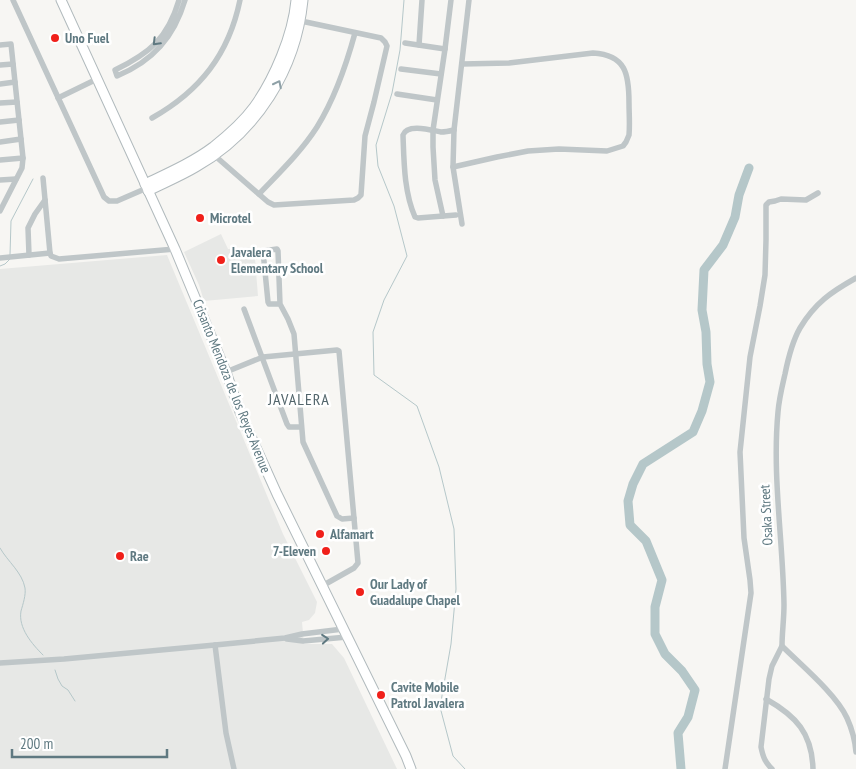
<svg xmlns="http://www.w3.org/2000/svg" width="856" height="769" font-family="'PT Sans Narrow',sans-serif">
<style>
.built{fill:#e7e8e6}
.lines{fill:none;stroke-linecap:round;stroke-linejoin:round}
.stream{stroke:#b5c7c9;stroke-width:1}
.river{stroke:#b5c7c9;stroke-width:9}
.secondary-casing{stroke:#b1babd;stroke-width:11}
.street{stroke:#bfc6c8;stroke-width:5.5}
.secondary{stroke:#fff;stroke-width:9}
.oneway{stroke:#5f7981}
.oneway2{stroke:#8fa1a7}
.poi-dot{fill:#f0201a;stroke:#fff;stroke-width:2}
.labels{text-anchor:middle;stroke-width:5;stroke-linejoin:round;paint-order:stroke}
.poi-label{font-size:14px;font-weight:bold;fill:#5f7981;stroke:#fff;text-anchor:start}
.street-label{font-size:14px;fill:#5f7981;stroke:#fff}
.quarter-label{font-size:16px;letter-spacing:1px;fill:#52656b;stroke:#fff}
</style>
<rect width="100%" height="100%" fill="#f7f6f3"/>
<g class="built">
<path d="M221,234L228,249L254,247L258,296L204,301L199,285L184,252Z"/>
<path d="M167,255L283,534L317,602L315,613L309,620L302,622L304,644H332L344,658L397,769H0V269Z"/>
</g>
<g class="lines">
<g class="stream">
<path d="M404,0L400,50L392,93L376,145L378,166L394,206L407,256L384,300L373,332L374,375L417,406L439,467L454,529L456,589L451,644L440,707L453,756L465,769"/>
<path d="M10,255L11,221L33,179"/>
<path d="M0,266L5,264L10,259"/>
<path d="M0,548C8,562 22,572 25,588C26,595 23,604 21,611C18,628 32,644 43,655"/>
<path d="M55,670L58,679L62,686L68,690L75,701"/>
</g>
<path class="river" d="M681,769L678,733L688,717L695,690L682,671L665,654L655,634V607L662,580L646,541L630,525L628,501L633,484L643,464L693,432L702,411L710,382L707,364L706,332L702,310L704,270L723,245L735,217L739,195L749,168"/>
<defs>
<g id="secondary">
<path d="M61,0L175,249L226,372L240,412L277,494L406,756L411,769"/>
<path d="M145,184C168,173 193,162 213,147C227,136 243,122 254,107C274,79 293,35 296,0"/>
<path d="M148,191C164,183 181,176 196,167C257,132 296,70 303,0"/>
</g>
</defs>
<use href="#secondary" class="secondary-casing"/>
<g class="street">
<path d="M13,0L104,197L109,201H117L147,188"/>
<path d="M179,0C168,38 150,53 115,70L117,76C153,61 174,37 185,0"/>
<path d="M405,43L445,49"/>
<path d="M0,45L11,44L23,158L22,168L0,211"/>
<path d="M419,45L422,0"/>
<path d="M0,65L13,64"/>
<path d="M401,69L441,74"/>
<path d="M0,84L15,82"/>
<path d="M397,94L437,100"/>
<path d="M58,98L97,79"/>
<path d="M0,103L17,102"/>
<path d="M152,118C200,91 229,54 240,0"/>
<path d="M0,122L19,120"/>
<path d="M454,130C450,131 445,132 441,132C431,130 407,123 403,135C404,162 404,192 415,217L418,218L456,215"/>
<path d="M0,142L21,139"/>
<path d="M214,155L268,202L274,205L354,200L358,198L361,195L365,136L374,102L387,46L385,42L381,38L301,21"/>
<path d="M0,160L23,158"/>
<path d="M453,167L497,157L528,151L559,149L607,151L623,146L626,142L629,135C630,124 629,113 629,103C629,74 626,55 593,53L509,63L462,64"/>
<path d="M43,178L50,253L51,256L59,259L175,249"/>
<path d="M0,180L16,179"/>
<path d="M259,194C279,173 301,152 317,127C335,98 346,66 355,33"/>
<path d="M443,216L435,180L433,147V130L445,49L451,0"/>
<path d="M462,224L453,167L454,130L469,0"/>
<path d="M29,255L28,228L35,214L45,200"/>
<path d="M0,258L50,253"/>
<path d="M856,278C831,292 815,303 800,328C792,342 788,359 785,374C782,387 779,399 778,412C772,476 783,540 784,605C784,619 782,633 782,646C801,665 836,694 847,718C852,729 855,740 856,752"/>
<path d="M280,304H269L268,302L263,251L277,249L278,251L280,304L288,319L294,334L303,442L337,516L342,519L354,518"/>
<path d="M244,309L287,424L289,427H301"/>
<path d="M226,372L263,357L337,350L339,351L358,563L354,568L322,586"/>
<path d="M287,639L303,641L347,637"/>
<path d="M215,645L226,733L234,769"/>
<path d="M0,663L64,659L215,645L285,638L302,634L343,629"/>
<path d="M766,699C796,716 812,733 813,769"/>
<path d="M725,769L751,593L750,580L744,538L740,452L750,357L760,306L765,275L766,240V205L769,202L775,201L781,199L806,200L818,193"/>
<path d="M772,769C765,762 763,757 761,747L769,679L772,666L782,646"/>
</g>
<use href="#secondary" class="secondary"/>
</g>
<defs><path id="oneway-chevron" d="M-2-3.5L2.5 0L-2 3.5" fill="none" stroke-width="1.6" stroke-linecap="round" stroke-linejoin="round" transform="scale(1.25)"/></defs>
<g class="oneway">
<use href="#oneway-chevron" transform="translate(156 42) rotate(135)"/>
<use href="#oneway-chevron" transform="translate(325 639) rotate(-5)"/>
</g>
<use class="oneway2" href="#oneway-chevron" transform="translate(278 84) rotate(-63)"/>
<g class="poi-dot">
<circle cx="55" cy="38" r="5"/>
<circle cx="200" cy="218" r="5"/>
<circle cx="221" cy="260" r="5"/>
<circle cx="320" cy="534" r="5"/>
<circle cx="326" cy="551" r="5"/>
<circle cx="120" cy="556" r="5"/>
<circle cx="360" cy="592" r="5"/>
<circle cx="381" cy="695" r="5"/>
</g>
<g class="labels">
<g class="poi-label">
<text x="65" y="43">Uno Fuel</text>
<text x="210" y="223">Microtel</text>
<text x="231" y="257">Javalera<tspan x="231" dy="16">Elementary School</tspan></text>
<text x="330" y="539">Alfamart</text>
<text x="316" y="556" text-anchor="end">7-Eleven</text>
<text x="130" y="561">Rae</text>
<text x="370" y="589">Our Lady of<tspan x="370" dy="16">Guadalupe Chapel</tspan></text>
<text x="391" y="692">Cavite Mobile<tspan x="391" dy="16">Patrol Javalera</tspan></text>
</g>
<g class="street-label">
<text transform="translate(232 386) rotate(68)" y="5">Crisanto Mendoza de los Reyes Avenue</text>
<text transform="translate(766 515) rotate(-93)" y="5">Osaka Street</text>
</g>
<g class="quarter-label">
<text x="299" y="405">JAVALERA</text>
</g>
</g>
<path d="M12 749v8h155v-8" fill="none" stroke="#5f7981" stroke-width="2.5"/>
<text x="20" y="749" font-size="15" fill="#5f7981" stroke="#ffffff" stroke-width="4" paint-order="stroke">200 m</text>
</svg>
